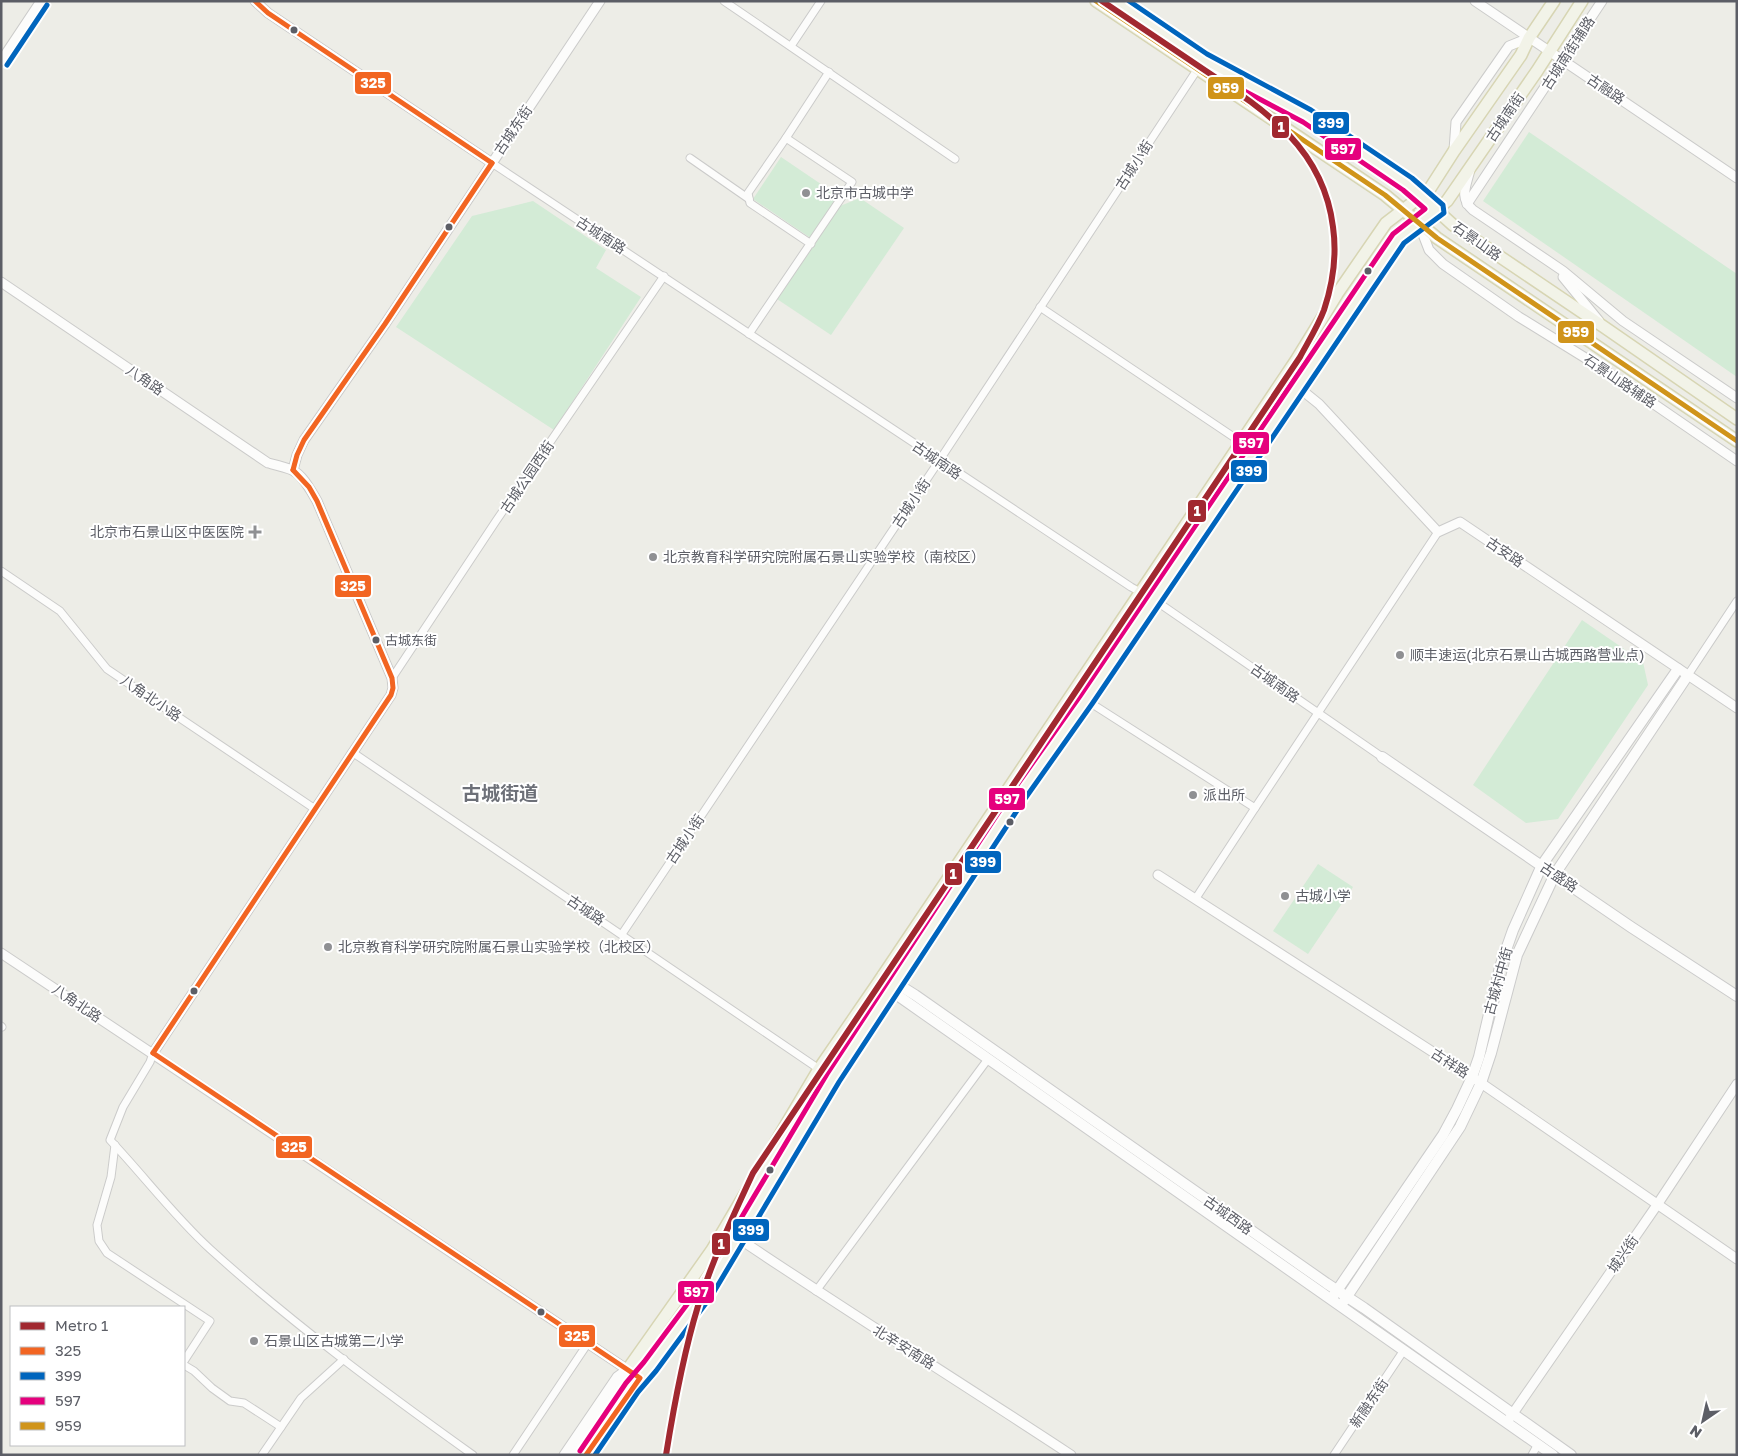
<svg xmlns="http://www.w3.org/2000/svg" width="1738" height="1456" font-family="'Golos Text','Noto Sans SC',sans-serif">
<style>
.park{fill:#d3ebd6}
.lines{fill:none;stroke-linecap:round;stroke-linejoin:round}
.minor-casing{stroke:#cbcbca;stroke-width:9}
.tertiary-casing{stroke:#cbcbca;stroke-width:11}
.secondary-casing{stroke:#cbcbcb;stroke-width:12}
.primary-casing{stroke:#d7d5b3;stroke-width:14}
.minor{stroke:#fcfcfb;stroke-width:7}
.tertiary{stroke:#fcfcfb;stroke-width:9}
.secondary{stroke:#fcfcfb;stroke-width:10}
.primary{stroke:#f2f3e8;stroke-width:11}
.bus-1-casing{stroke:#fff;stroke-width:9}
.bus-2-casing{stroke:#fff;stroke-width:9}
.bus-3-casing{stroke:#fff;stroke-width:9}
.bus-4-casing{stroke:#fff;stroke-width:9}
.bus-1{stroke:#f26522;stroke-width:5}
.bus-2{stroke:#0065bd;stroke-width:5}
.bus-3{stroke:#e5007d;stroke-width:5}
.bus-4{stroke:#d0941a;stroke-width:5}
.metro-1-casing{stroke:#fff;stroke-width:10}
.metro-1{stroke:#a12830;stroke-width:6}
.bus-dot{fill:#5c5e66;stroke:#fff;stroke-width:2}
.poi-dot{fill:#8f9093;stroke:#fff;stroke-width:2}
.labels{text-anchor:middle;stroke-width:4;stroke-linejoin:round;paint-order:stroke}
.bus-label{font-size:13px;fill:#5c5e66;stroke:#fff;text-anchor:start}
.street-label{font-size:14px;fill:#5c5e66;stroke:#fff}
.poi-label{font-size:14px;fill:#5c5e66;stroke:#fff;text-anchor:start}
.district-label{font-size:19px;font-weight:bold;fill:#6d7078;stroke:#fff}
.line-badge{stroke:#fff;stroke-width:2}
.badge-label{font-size:14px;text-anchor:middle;font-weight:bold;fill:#fff}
</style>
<rect width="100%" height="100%" fill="#edede7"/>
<g class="park">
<path d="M1529,132L1737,274V377L1483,201Z"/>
<path d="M781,157L840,197L812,239L753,199Z"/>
<path d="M860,198L904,228L831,335L777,299L840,206Z"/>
<path d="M533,201L606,250L596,268L641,297L554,430L396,327L472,216Z"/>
<path d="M1582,620L1643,662L1648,685L1558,819L1526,823L1473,785Z"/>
<path d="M1318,864L1353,887L1308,954L1273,931Z"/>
</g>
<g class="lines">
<defs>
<g id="minor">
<path d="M724,1L955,159"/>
<path d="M791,46L821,1"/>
<path d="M786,138L829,72"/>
<path d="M690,158L749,199"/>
<path d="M492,163L1131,587L1153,599L1382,757"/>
<path d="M1040,307L1241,442"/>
<path d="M749,334L852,182L786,138L748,193L750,203L811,244"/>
<path d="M1,571L60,611L107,669L315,809"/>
<path d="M1688,675L1737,601"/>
<path d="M392,678L496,521L664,276"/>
<path d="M1086,700L1255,808L1196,898"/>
<path d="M352,752L819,1069"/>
<path d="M1255,808L1438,532"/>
<path d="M622,934L939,461L1197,70"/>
<path d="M1,1026L2,1027"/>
<path d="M153,1053L150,1062L123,1107L110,1140C144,1176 174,1216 210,1249C293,1324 382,1390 473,1455"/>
<path d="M115,1145L111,1177L97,1225L99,1241L107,1253L210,1321L184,1361"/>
<path d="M816,1291L988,1059"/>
<path d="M184,1365L194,1371L212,1388L230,1401L244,1403L281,1427"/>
<path d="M262,1455L301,1398L344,1359"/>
<path d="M513,1455L588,1343"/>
<path d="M1334,1455L1404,1350"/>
<path d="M1532,1455L1538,1444"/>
</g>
<g id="tertiary">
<path d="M255,1L268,13L492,163"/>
<path d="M1475,1L1737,178"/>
<path d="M1,61L41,1"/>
<path d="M1454,150L1456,122L1509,46L1529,38"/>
<path d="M1470,170C1466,186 1459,198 1473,210L1563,271L1623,321L1737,398"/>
<path d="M1467,204L1602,1"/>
<path d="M1419,224L1429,250L1443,264L1519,317L1600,367L1737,461"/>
<path d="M1563,277L1599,321"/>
<path d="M1,282L268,463C276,465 285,467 292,470C303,475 311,491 317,501L392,678L393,688L391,695L153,1053"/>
<path d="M1298,387L1319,404L1438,532L1460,522L1737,708"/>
<path d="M293,470L297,455L304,440L385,324L600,1"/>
<path d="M1158,875L1481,1083L1737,1259"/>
<path d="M1,953L640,1378"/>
<path d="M738,1238C848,1312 960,1382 1071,1455"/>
<path d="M1507,1422L1657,1205L1737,1084"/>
<path d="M564,1455L617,1377L628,1369"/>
</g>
<g id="secondary">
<path d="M1382,757L1631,927L1737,996"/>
<path d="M883,975L915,995L1326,1283L1364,1308L1571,1455"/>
<path d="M878,983L900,997L1553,1455"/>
<path d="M1334,1295L1443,1135L1457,1109L1472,1077L1479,1057L1500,967L1513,930L1542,865L1678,669"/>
<path d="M1344,1301L1460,1127L1481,1083L1491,1053L1517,955L1555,874L1688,675"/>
<path d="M574,1455L624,1382L628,1369"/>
<path d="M586,1455L640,1378"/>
</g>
<g id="primary">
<path d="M1096,1L1385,195L1437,238L1737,441"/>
<path d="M1115,1L1203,60L1307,116L1408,184L1453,225L1604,327L1737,419"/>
<path d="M628,1369L712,1250L819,1069L878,983L1150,578L1297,359L1337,294L1386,223L1429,190L1454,151L1521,55L1529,38L1554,1"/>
<path d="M640,1378L650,1367L706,1291L833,1078L1018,796L1086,700L1399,238L1447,201L1537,71L1582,1"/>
</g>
</defs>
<use href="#minor" class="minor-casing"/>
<use href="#tertiary" class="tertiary-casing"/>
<use href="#secondary" class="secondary-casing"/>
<use href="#primary" class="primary-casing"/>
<use href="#minor" class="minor"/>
<use href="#tertiary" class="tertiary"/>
<use href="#secondary" class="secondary"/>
<use href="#primary" class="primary"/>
<defs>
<g id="bus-1">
<path d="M255,1L268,13L492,163"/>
<path d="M293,470L297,455L304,440L385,324L492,163"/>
<path d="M153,1053L640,1378L586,1455"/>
<path d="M153,1053L391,695L393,688L392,678L317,501L309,487L293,470"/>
</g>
<g id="bus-2">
<path d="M7,65L47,5"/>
<path d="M595,1455L638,1392L656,1371L712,1295L839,1082L1024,800L1092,704L1404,243L1444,213L1443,205L1412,178L1311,110L1207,54L1129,1"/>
</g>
<path id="bus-3" d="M580,1451L626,1383L644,1362L700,1287L827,1074L1012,792L1080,696L1393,234L1425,209L1403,190L1303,122L1199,67L1111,7"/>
<path id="bus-4" d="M1096,1L1385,195L1437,238L1737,441"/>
</defs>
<use href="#bus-1" class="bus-1-casing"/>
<use href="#bus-2" class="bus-2-casing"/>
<use href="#bus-3" class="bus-3-casing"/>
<use href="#bus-4" class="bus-4-casing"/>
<use href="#bus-1" class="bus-1"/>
<use href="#bus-2" class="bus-2"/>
<use href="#bus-3" class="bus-3"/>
<use href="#bus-4" class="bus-4"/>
<defs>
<path id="metro-1" d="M666,1455C674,1405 683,1355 698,1306C712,1261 733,1216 753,1173L1300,357C1308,342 1318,326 1324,310C1333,283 1337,255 1333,227C1323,146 1263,109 1200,67C1167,45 1135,23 1102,1"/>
</defs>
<use href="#metro-1" class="metro-1-casing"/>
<use href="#metro-1" class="metro-1"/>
</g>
<g class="bus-dot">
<circle cx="294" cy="30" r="4.5"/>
<circle cx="449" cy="227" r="4.5"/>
<circle cx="1368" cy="271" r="4.5"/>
<circle cx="376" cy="640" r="4.5"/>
<circle cx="1010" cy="822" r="4.5"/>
<circle cx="194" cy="991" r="4.5"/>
<circle cx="770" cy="1170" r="4.5"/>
<circle cx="541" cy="1312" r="4.5"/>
</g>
<g class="poi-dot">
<circle cx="806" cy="193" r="5"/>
<path d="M252.5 524.5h5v5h5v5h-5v5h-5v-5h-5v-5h5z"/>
<circle cx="653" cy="557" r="5"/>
<circle cx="1400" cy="655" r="5"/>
<circle cx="1193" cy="795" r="5"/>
<circle cx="1285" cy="896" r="5"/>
<circle cx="328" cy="947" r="5"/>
<circle cx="254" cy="1341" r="5"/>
</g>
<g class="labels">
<g class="bus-label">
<text x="385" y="645">古城东街</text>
</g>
<g class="street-label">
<text transform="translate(1568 53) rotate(-57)" y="5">古城南街辅路</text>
<text transform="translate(1606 89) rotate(34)" y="5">古融路</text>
<text transform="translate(1505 117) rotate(-56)" y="5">古城南街</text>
<text transform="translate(513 130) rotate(-56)" y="5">古城东街</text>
<text transform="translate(1134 165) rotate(-57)" y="5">古城小街</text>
<text transform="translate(601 235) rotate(33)" y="5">古城南路</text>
<text transform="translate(1477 241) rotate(35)" y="5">石景山路</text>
<text transform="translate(145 380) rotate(34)" y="5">八角路</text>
<text transform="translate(1620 381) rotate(34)" y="5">石景山路辅路</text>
<text transform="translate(937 460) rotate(34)" y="5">古城南路</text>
<text transform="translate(527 477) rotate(-56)" y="5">古城公园西街</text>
<text transform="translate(911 503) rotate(-56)" y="5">古城小街</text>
<text transform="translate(1505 552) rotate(34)" y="5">古安路</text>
<text transform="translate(1275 683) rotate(35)" y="5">古城南路</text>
<text transform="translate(151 698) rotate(34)" y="5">八角北小路</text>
<text transform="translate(685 839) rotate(-56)" y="5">古城小街</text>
<text transform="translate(1559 877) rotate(34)" y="5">古盛路</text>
<text transform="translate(586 910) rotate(34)" y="5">古城路</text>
<text transform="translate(1498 981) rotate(-74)" y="5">古城村中街</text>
<text transform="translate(77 1003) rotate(34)" y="5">八角北路</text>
<text transform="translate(1450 1063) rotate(33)" y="5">古祥路</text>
<text transform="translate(1228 1215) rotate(35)" y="5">古城西路</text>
<text transform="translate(1623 1254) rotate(-55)" y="5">城兴街</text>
<text transform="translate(904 1347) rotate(32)" y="5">北辛安南路</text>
<text transform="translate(1369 1403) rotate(-56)" y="5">新融东街</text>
</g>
<g class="poi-label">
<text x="816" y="198">北京市古城中学</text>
<text x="244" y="537" text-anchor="end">北京市石景山区中医医院</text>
<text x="663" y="562">北京教育科学研究院附属石景山实验学校（南校区）</text>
<text x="1410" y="660">顺丰速运(北京石景山古城西路营业点)</text>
<text x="1203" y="800">派出所</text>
<text x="1295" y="901">古城小学</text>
<text x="338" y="952">北京教育科学研究院附属石景山实验学校（北校区）</text>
<text x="264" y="1346">石景山区古城第二小学</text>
</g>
<g class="district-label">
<text x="500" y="800">古城街道</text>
</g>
</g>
<g class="line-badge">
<rect x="354" y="71" width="38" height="24" rx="5" fill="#f26522"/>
<rect x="1207" y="76" width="38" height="24" rx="5" fill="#d0941a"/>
<rect x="1312" y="111" width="38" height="24" rx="5" fill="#0065bd"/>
<rect x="1271" y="115" width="19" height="24" rx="5" fill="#a12830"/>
<rect x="1324" y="137" width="38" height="24" rx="5" fill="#e5007d"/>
<rect x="1557" y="320" width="38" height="24" rx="5" fill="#d0941a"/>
<rect x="1232" y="431" width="38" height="24" rx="5" fill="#e5007d"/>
<rect x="1230" y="459" width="38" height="24" rx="5" fill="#0065bd"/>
<rect x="1187" y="499" width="20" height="24" rx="5" fill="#a12830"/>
<rect x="334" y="574" width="38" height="24" rx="5" fill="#f26522"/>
<rect x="988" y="787" width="38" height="24" rx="5" fill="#e5007d"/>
<rect x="964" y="850" width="38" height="24" rx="5" fill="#0065bd"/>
<rect x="944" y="862" width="19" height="24" rx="5" fill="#a12830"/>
<rect x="275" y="1135" width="38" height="24" rx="5" fill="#f26522"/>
<rect x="732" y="1218" width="38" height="24" rx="5" fill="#0065bd"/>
<rect x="711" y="1232" width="20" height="24" rx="5" fill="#a12830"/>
<rect x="677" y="1280" width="38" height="24" rx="5" fill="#e5007d"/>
<rect x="558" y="1324" width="38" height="24" rx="5" fill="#f26522"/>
</g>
<g class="badge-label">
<text x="373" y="88">325</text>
<text x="1226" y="93">959</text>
<text x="1331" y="128">399</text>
<text x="1281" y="132">1</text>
<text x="1343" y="154">597</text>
<text x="1576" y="337">959</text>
<text x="1251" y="448">597</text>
<text x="1249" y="476">399</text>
<text x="1197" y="516">1</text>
<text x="353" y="591">325</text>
<text x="1007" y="804">597</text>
<text x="983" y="867">399</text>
<text x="953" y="879">1</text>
<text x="294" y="1152">325</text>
<text x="751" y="1235">399</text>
<text x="721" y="1249">1</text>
<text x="696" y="1297">597</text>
<text x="577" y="1341">325</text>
</g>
<rect width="1738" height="1456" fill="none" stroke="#5c5e66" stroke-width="5"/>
<rect x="10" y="1306" width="175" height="140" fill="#ffffff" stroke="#bebfc2"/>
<rect x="20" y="1322" width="25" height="8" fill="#a12830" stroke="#bebfc2"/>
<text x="55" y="1331" font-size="15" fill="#5c5e66">Metro 1</text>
<rect x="20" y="1347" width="25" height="8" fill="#f26522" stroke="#bebfc2"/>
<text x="55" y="1356" font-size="15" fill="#5c5e66">325</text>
<rect x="20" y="1372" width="25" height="8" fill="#0065bd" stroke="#bebfc2"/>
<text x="55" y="1381" font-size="15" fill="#5c5e66">399</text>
<rect x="20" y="1397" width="25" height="8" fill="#e5007d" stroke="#bebfc2"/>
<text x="55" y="1406" font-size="15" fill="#5c5e66">597</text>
<rect x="20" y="1422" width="25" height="8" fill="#d0941a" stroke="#bebfc2"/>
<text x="55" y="1431" font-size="15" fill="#5c5e66">959</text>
<g transform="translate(1703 1421) rotate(214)" stroke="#ffffff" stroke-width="4" paint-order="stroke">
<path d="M0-4L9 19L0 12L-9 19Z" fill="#5c5e66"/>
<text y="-8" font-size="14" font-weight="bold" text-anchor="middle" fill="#5c5e66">N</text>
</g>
</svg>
